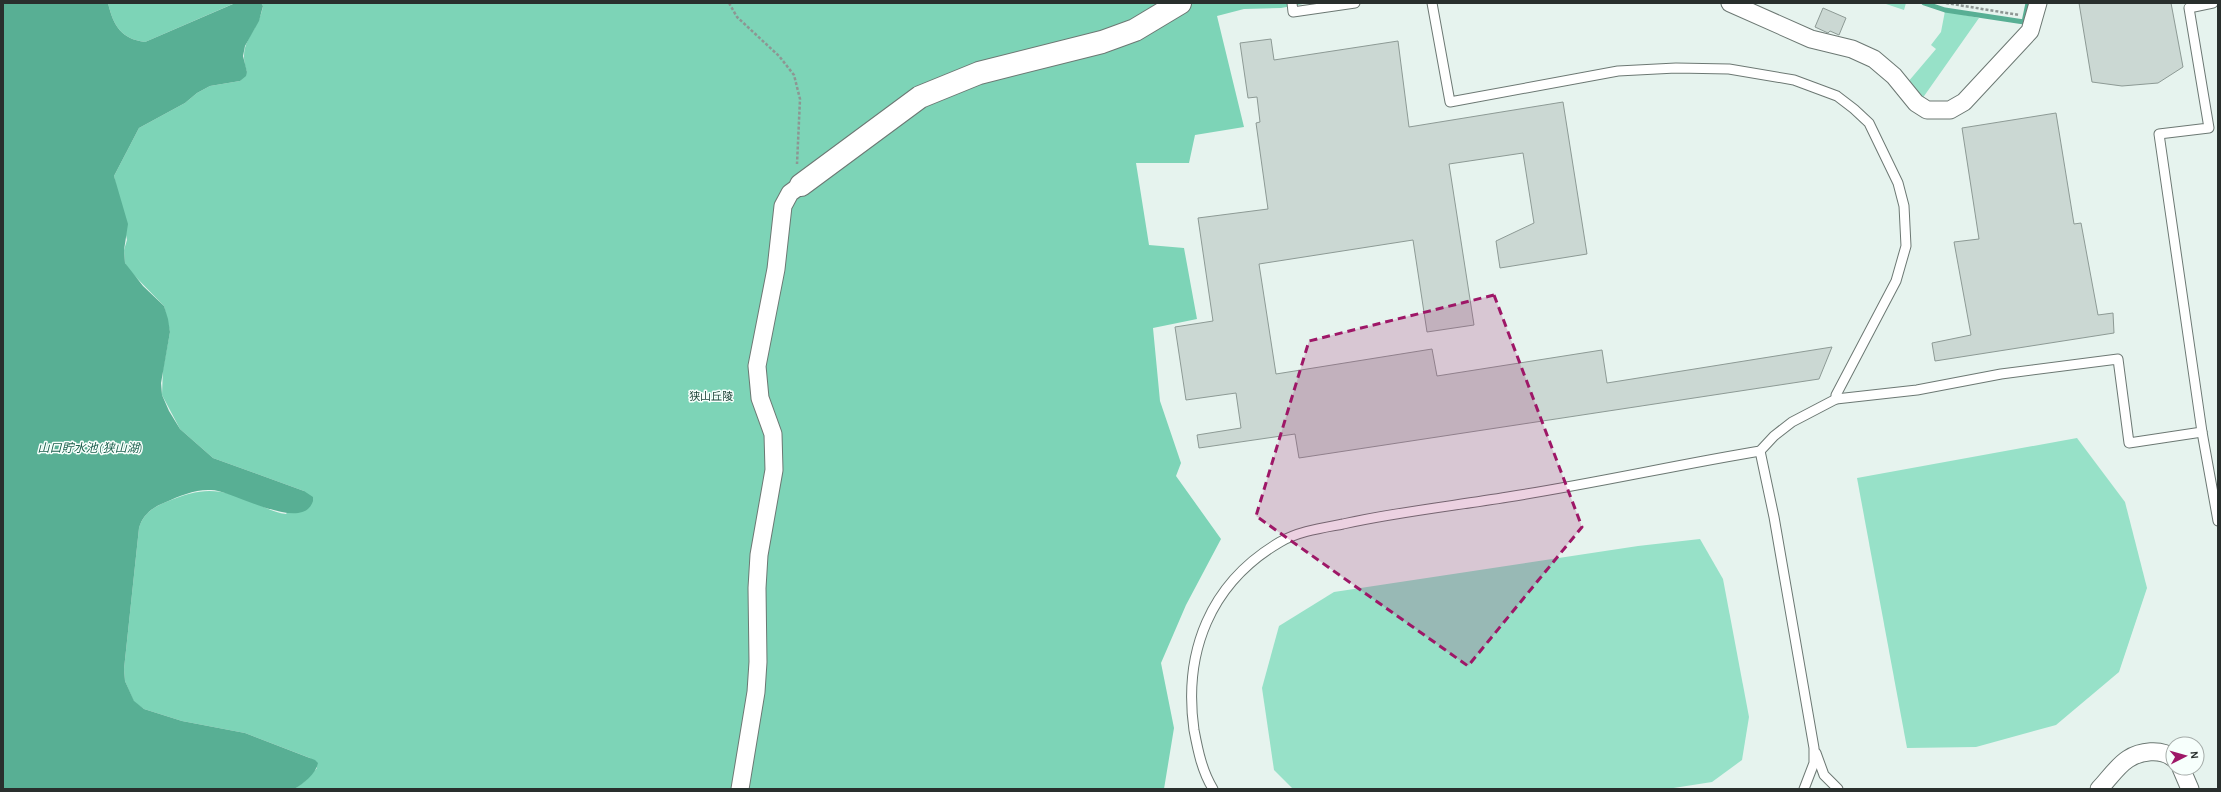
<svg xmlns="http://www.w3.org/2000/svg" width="2221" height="792" font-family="'Alegreya Sans','Noto Sans JP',sans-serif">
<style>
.green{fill:#97e1c8}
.forest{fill:#7dd4b7}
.water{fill:#58af94}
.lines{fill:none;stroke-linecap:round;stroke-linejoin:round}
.stream{stroke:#58af94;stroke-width:5}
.building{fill:#cbd8d3;stroke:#8d9a95}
.lane-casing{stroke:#6c7873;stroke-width:11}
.street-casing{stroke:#6c7873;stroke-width:19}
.secondary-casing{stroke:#6c7873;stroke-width:24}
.path{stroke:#8d9693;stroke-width:2.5;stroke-dasharray:3 2;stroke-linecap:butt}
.lane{stroke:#fff;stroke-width:9}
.street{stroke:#fff;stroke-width:17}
.secondary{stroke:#fff;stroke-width:22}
.marked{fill:#9e1767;fill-opacity:0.2;stroke:#9e1767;stroke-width:3;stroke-dasharray:8 5;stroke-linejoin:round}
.labels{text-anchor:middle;stroke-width:3;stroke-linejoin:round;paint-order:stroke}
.park-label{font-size:11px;fill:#21483c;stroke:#f7fffc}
.water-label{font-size:12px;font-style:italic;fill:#1d614e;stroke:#f7fffc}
</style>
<rect width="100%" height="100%" fill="#e6f3ee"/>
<g class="green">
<path d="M1883,3H1906L1904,10Z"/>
<path d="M1945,11L1979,18L1922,99L1908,82L1936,49L1931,45L1941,32Z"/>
<path d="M2077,438L2125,502L2147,588L2119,672L2056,725L1976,747L1907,748L1857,478Z"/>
<path d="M1700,539L1723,579L1749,717L1742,760L1712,782L1667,789H1293L1274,770L1262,688L1279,626L1334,592L1638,546Z"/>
</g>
<g class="forest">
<path d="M108,3H235L145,42C121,39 113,25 108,3Z"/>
<path d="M261,3H1308L1281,8L1244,9L1217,16L1244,127L1195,135L1189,163H1136L1149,245L1184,248L1197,319L1153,328L1160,401L1181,463L1176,476L1221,539L1186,605L1161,663L1174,728L1164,789H294L304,782L317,768L310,758L245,733L182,721L144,709L134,702L125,681L124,669L139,528C143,514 152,508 166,502C204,486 220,488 257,504C266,508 276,513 286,514L304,491L213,458L180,429L162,395L163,369L170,332L164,306L129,270L125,263L124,250L127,240L114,176L139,128L185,103L197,93L210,86L240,81L247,72C236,41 258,34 263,6Z"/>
</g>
<path class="water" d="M3,3H108C113,25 121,39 145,42L233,4L261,3L263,6L259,21L245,46L243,56L247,72L246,76L240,81L210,86L197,93L185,103L139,128L114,176L128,224L124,250L125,263L143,286L164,306L168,319L170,332L161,383L162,395L169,411L180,429L213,458L304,491L313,497V501C303,534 232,490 211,490C196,489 179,496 166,502C153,507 143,514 139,528L124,669L125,681L134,701L144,709L182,721L245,733L315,760L318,763C316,774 303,784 294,789H3Z"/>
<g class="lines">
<path class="stream" d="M1924,3L1945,10L2024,22L2028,3"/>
</g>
<g class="building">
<path d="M2079,3H2171L2183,67L2158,83L2122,86L2092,82Z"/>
<path d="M1823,8L1846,18L1839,35L1830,31L1828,33L1815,27Z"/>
<path d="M1271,39L1274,60L1398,41L1409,127L1563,102L1587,254L1500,268L1496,241L1534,223L1523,153L1449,164L1474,325L1427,332L1413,240L1259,264L1276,374L1432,349L1437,376L1602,350L1607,383L1832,347L1819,379L1299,458L1295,434L1199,448L1197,435L1241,428L1236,393L1186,400L1175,327L1213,321L1198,218L1268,209L1256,123L1260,122L1257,97L1248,98L1240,43Z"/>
<path d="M2056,113L2074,224L2081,223L2098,315L2113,313L2114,333L1935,361L1932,343L1971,335L1954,242L1979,239L1962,128Z"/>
</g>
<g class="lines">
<defs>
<g id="lane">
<path d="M1292,3L1293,12L1355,3"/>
<path d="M1432,3L1450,102L1618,71L1676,68L1729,69L1794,80L1837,96L1854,109L1869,123L1898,183L1904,206L1906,246L1896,281L1836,395V399"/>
<path d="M2213,3L2189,8L2209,128L2159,134L2202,432L2218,521"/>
<path d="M1760,451L1774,517L1814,748V763L1804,789"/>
<path d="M1816,753L1824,775L1838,789"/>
<path d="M1213,789C1202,771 1198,751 1194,730C1183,652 1210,583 1280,542C1299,531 1322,528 1343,524C1397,512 1453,506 1508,497C1592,484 1676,465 1760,451L1774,436L1792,422L1836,399L1917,390L2001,374L2118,359L2129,443L2202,432"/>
</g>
<g id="street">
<path d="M1730,3L1811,39L1852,49L1874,59L1894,76L1916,103L1927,110H1950L1964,102L2030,31L2038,3"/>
<path d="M2181,768L2190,789"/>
<path d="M740,789L756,692L758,662L757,588L759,555L774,470L773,434L760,398L757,366L776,269L783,206L790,193L801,185"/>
<path d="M2099,789C2108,780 2117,766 2128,759C2140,751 2161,748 2173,758"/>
</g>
<path id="secondary" d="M801,185L920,97L979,73L1102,42L1135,30L1180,3"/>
</defs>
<use href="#lane" class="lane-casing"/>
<use href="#street" class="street-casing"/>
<use href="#secondary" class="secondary-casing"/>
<g class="path">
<path d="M729,3L737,17L779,56L794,75L800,99L797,164"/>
<path d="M1946,3L2019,15"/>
</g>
<use href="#lane" class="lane"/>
<use href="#street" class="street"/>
<use href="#secondary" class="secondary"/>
</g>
<path class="marked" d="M1494,295L1582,527L1468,666L1256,516L1309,341Z"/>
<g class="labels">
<g class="park-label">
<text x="711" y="400">狭山丘陵</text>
</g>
<g class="water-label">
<text x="90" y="452">山口貯水池 (狭山湖)</text>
</g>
</g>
<rect width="2221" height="792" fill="none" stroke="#292f2d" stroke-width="8"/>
<g transform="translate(2185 756) rotate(84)"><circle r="19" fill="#f7fffc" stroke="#a5aca9"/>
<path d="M0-3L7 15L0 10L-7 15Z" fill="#9e1767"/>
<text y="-6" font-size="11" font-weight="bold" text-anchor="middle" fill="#292f2d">N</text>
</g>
</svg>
